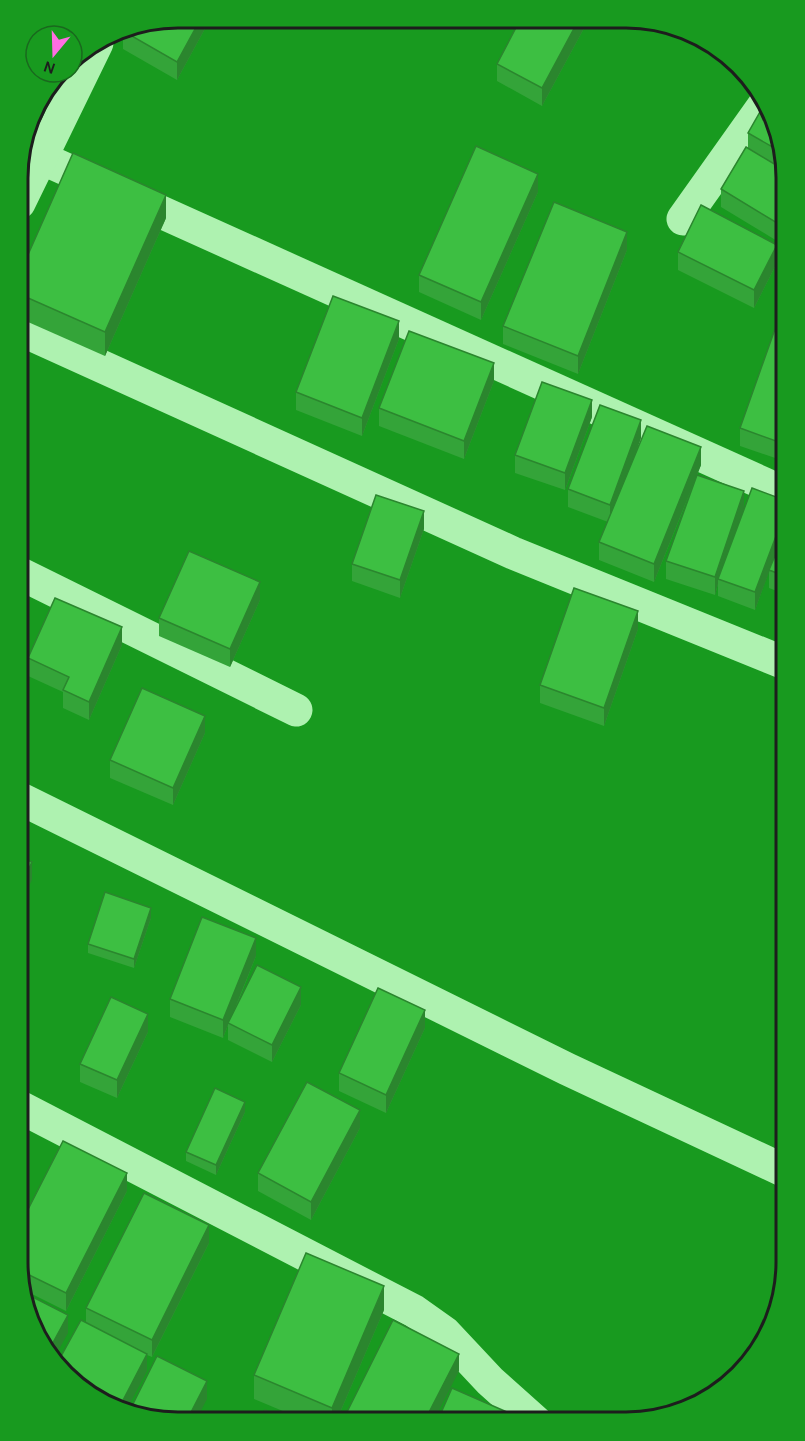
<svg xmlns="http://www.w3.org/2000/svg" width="805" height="1441" font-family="Karla,sans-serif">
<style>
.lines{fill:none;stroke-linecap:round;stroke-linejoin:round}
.minor{stroke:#aef2b0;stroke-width:33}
.tertiary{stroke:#aef2b0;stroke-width:33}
.wall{fill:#34a439}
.shaded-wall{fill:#2b862e}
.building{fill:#3dbf42;stroke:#2b862e;stroke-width:1.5}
.rim{fill:none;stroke:#1d1d1d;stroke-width:3}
</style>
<rect width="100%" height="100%" fill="#189a1f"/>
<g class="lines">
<g class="minor">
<path d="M41,158L767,485"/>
<path d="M683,219L764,105"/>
<path d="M19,329L513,553L787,664"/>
<path d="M19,573L296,710"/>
<path d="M19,798L567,1069L787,1172"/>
<path d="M18,1106L414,1311L445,1333L490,1381L537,1423"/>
</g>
<path class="tertiary" d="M19,203L97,43"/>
</g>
<g class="wall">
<path d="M207,18V25L177,80L123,49V31Z"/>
<path d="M224,18H238L236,24Z"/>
<path d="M520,20L588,21L542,106L497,81V64Z"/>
<path d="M778,126L787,178V247L721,207V189L748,148V133Z"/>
<path d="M538,192L481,320L419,292V275Z"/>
<path d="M166,218L105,356L19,318V275Z"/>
<path d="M627,250L578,374L503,344V326Z"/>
<path d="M678,252L777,263L754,308L678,270Z"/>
<path d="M787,294V326L782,324V306Z"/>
<path d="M787,333V462L740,446V428Z"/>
<path d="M399,339L362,436L296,410V392Z"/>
<path d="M494,381L464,459L379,426V408Z"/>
<path d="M592,417L565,490L515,473V455Z"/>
<path d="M641,438L633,460L701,465L697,475L744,509L787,501V524L775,557L787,527V595L769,588V571L755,610L718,596V584L715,595L666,579V561L694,483L654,582L599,560V542L608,522L568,507V489Z"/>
<path d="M424,529L400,598L352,581V564Z"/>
<path d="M260,600L230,667L159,636V618Z"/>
<path d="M638,629L604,726L540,703V685Z"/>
<path d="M122,645L89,720L63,708V692L28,676V658Z"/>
<path d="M205,733L173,805L110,778V760Z"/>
<path d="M151,918L134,968L88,953V944Z"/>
<path d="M256,956L234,1012L301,1005L272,1062L228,1040V1025L223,1038L170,1017V999Z"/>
<path d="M425,1028L386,1113L339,1091V1073Z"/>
<path d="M148,1032L117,1098L80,1082V1064Z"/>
<path d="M245,1112L216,1175L186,1161V1152Z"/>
<path d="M360,1128L311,1220L258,1191V1173Z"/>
<path d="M127,1191L66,1311L22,1289L18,1263Z"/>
<path d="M209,1243L152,1357L147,1355V1371L86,1323V1308Z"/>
<path d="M384,1310L336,1422H309L254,1399V1375Z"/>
</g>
<g class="shaded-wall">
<path d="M201,18H207V25L177,80V62Z"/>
<path d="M578,21H588L542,106V88Z"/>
<path d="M538,174V192L481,320V302Z"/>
<path d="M166,195V218L105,356V332Z"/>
<path d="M627,232V250L578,374V356Z"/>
<path d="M777,245V263L754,308V290Z"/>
<path d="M399,321V339L362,436V418Z"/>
<path d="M494,363V381L464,459V441Z"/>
<path d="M592,400V417L565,490V473Z"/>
<path d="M641,420V438L610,522V505Z"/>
<path d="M701,447V465L654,582V564Z"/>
<path d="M744,491V509L718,579V584L715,595V577Z"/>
<path d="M787,507V524L755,610V592Z"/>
<path d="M424,511V529L400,598V580Z"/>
<path d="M260,582V600L230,667V649Z"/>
<path d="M638,611V629L604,726V708Z"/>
<path d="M122,627V645L89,720V702Z"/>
<path d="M205,716V733L173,805V788Z"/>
<path d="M32,862V880L18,908V891Z"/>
<path d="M151,908V918L134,968V959Z"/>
<path d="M256,938V956L229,1023H228V1025L223,1038V1020Z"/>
<path d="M301,987V1005L272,1062V1045Z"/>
<path d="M425,1010V1028L386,1113V1095Z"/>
<path d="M148,1014V1032L117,1098V1080Z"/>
<path d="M245,1102V1112L216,1175V1165Z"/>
<path d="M360,1110V1128L311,1220V1202Z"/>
<path d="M127,1173V1191L66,1311V1293Z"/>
<path d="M209,1225V1243L152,1357V1340Z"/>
<path d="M384,1286V1310L336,1422H332V1408Z"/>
<path d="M68,1315V1333L56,1355L50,1348Z"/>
<path d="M147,1354V1371L127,1409L120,1406Z"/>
<path d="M459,1354V1371L433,1422H424Z"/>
<path d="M207,1381V1399L195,1422H186Z"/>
</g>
<g class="building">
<path d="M178,18H201L177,62L123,31L124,29Z"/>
<path d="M520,20L578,21L542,88L497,64Z"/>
<path d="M764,105L778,126L783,153L748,133Z"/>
<path d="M476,146L538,174L481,302L419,275Z"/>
<path d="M746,147L786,171L787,178V229L721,189Z"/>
<path d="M73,153L166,195L105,332L19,294V275Z"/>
<path d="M554,202L627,232L578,356L503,326Z"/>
<path d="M701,205L777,245L754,290L678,252Z"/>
<path d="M787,294V308L782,306Z"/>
<path d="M333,296L399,321L362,418L296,392Z"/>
<path d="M775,329L787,333V445L740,428Z"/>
<path d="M409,331L494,363L464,441L379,408Z"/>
<path d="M542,382L592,400L565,473L515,455Z"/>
<path d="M600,405L641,420L610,505L568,489Z"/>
<path d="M647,426L701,447L654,564L599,542Z"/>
<path d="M697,475L744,491L715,577L666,561Z"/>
<path d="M752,488L787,501V507L755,592L718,579Z"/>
<path d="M376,495L424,511L400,580L352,564Z"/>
<path d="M787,527V577L769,570Z"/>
<path d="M189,551L260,582L230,649L159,618Z"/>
<path d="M574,588L638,611L604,708L540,685Z"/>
<path d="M55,598L122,627L89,702L63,690L69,677L28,658Z"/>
<path d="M142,688L205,716L173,788L110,760Z"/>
<path d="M18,856L32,862L18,891Z"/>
<path d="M105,892L151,908L134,959L88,944Z"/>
<path d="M202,917L256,938L223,1020L170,999Z"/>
<path d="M257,965L301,987L272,1045L228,1023Z"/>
<path d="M378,988L425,1010L386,1095L339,1073Z"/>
<path d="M111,997L148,1014L117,1080L80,1064Z"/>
<path d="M307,1082L360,1110L311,1202L258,1173Z"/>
<path d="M215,1088L245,1102L216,1165L186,1152Z"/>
<path d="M63,1141L127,1173L66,1293L19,1270L18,1263V1229Z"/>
<path d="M144,1193L209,1225L152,1340L86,1308Z"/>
<path d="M306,1253L384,1286L332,1408L254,1375Z"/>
<path d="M23,1292L68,1315L50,1348L27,1315Z"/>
<path d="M81,1320L147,1354L120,1406L80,1390L59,1360Z"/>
<path d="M393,1320L459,1354L424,1422H342Z"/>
<path d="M157,1356L207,1381L186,1422H157L130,1410Z"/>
<path d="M452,1388L532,1423L437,1422Z"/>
<path d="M265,1410L288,1422H259Z"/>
</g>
<path d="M0 0H805V1441H0ZM178 28H626A150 150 0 0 1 776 178V1262A150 150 0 0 1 626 1412H178A150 150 0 0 1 28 1262V178A150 150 0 0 1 178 28Z" fill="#189a1f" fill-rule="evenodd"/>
<path class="rim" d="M178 28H626A150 150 0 0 1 776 178V1262A150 150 0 0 1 626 1412H178A150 150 0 0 1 28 1262V178A150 150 0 0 1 178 28Z"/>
<g transform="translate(54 54) rotate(199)"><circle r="28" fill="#189a1f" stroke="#1a681e" stroke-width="1.5"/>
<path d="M0-4.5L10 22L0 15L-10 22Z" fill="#ff6ee2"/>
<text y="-9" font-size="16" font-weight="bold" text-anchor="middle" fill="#1d1d1d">N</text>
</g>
</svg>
